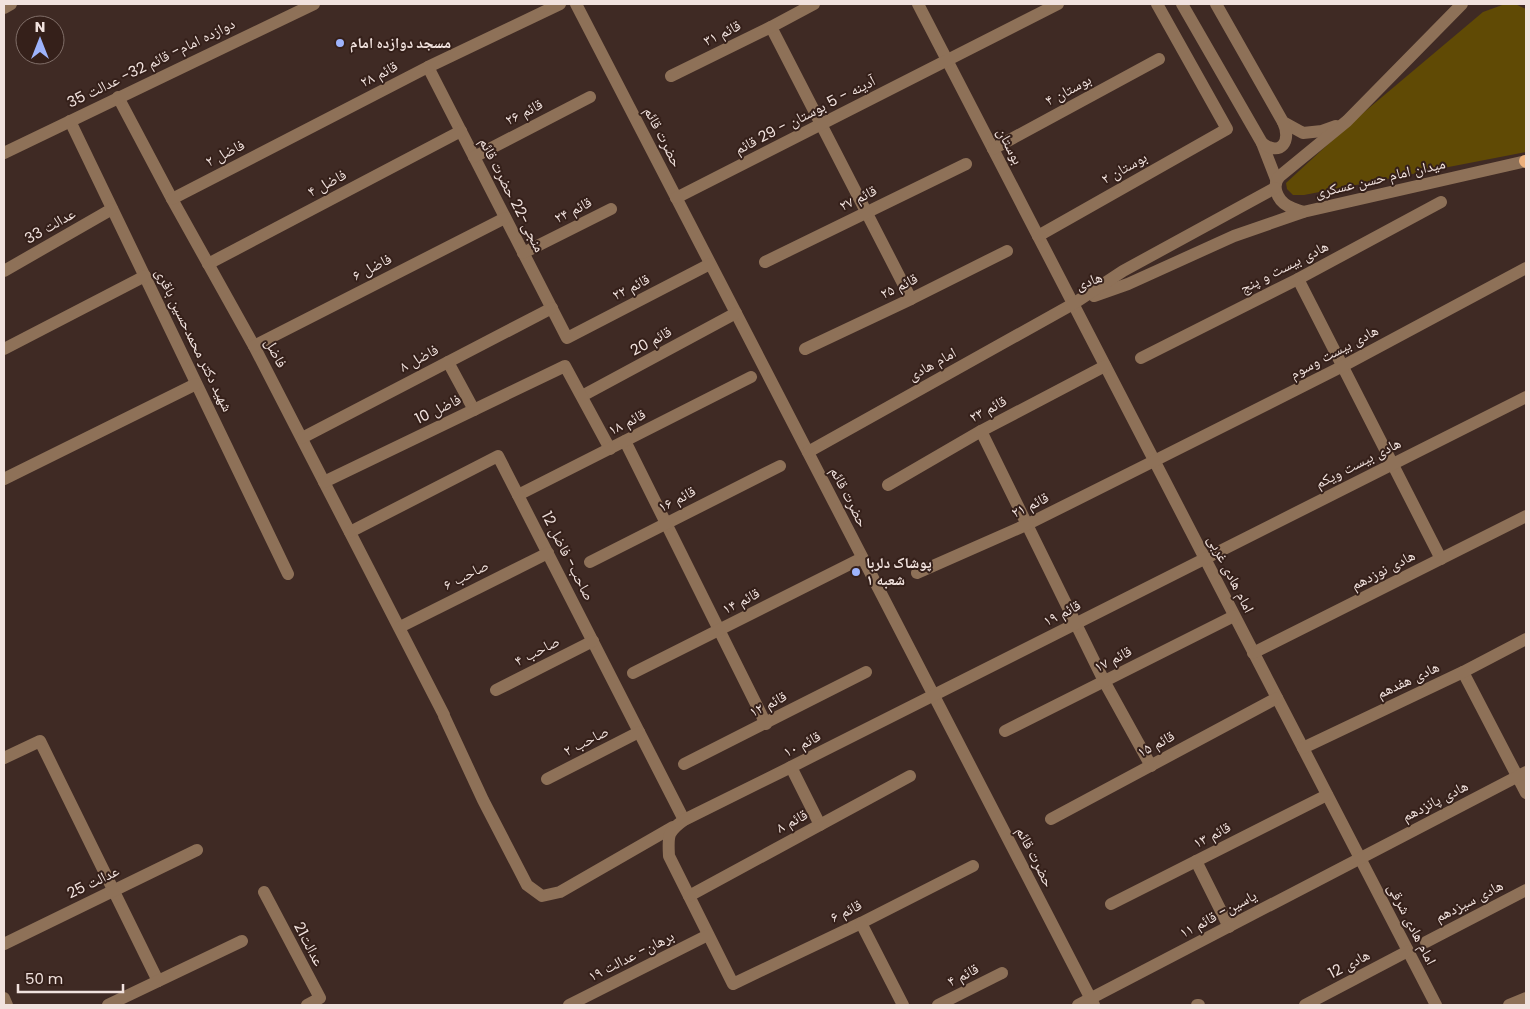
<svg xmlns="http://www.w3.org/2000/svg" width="1530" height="1009" font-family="Poppins,'Noto Naskh Arabic',sans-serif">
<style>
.green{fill:#604a05}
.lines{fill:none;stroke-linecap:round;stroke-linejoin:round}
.minor{stroke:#8e7158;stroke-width:12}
.major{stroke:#ecb17c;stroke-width:12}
.poi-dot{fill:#9eb4fd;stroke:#35201a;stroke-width:2}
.labels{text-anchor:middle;stroke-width:4;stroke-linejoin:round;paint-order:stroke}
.street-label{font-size:15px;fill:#f1e2de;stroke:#35201a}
.poi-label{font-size:15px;font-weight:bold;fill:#f1e2de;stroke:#35201a;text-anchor:start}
</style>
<rect width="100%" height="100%" fill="#3f2a24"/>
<path class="green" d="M1505,4H1515L1526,9V152L1304,195H1293L1287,189L1286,183L1350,124L1483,12Z"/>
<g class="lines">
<g class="minor">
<path d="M576,4L1094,1005"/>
<path d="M918,4L1436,1005"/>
<path d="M1182,4L1262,143L1276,179"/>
<path d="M1216,4L1283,122L1303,133L1322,131L1336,126"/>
<path d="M1462,4L1347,121L1280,176C1271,185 1277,200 1288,206C1293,209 1298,210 1303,212L1526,161"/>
<path d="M4,8L11,4"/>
<path d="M771,27L911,299"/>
<path d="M428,67L567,338L710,264"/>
<path d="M671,76L771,27L814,4"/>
<path d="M118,97L172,199L254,346L444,715V716L483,800L527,885L542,896L560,892L673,827"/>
<path d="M70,121L288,574"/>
<path d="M1262,143C1281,157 1292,141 1283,122"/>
<path d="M993,149L1159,59"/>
<path d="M4,153L314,4"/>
<path d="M474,157L590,97"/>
<path d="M676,198L1058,4"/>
<path d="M172,199L428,67L560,4"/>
<path d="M1038,236L1227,129L1157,4"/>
<path d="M523,253L611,209"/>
<path d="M765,262L966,164"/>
<path d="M208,264L461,131"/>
<path d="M4,271L112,209"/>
<path d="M1298,279L1441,559"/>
<path d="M1094,296L1128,284L1234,236L1303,212"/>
<path d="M254,346L505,218"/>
<path d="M4,349L145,276"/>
<path d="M805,349L911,299L1007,251"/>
<path d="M1141,358L1298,279L1441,202"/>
<path d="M448,362L474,410"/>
<path d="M582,396L736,313"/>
<path d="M981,431L1104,681L1151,766"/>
<path d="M302,438L552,308"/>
<path d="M625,441L766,724"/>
<path d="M808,452L1073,304L1123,271L1275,188"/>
<path d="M4,479L196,384"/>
<path d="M324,482L565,366L610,449"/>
<path d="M888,485L981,431L1105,366"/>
<path d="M518,495L751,377"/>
<path d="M350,532L498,456L684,820"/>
<path d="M590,562L780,466"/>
<path d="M917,573L1026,525L1154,461L1343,366L1526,268"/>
<path d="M400,627L548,553"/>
<path d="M1253,653L1526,516"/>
<path d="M1463,672L1526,793"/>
<path d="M633,673L862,558"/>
<path d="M496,690L593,641"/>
<path d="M1005,731L1234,616"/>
<path d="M1303,748L1463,672L1526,639"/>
<path d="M4,758L40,741L158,981"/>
<path d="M684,764L866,672"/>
<path d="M791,767L820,825"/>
<path d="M547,779L639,732"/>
<path d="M1051,819L1277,698"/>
<path d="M1196,861L1229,927"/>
<path d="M973,866L861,923L733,984L669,856C668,836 667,832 684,820L791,767L1526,397"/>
<path d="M264,892L320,998L307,1005"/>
<path d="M689,896L910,776"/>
<path d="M1111,904L1327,795"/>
<path d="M861,923L903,1005"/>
<path d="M1426,942L1526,890"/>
<path d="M4,944L197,850"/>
<path d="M4,998L7,1005"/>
<path d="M108,1005L242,941"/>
<path d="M569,1005L708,935"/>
<path d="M938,1005L1002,973"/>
<path d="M1078,1005L1526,772"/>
<path d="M1197,1005H1199"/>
<path d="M1305,1005L1408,951"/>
<path d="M1509,1005L1526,998"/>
</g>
<path class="major" d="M1525,161L1526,162"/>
</g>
<g class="poi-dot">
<circle cx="340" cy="43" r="5"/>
<circle cx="856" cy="572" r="5"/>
</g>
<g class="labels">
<g class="street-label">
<text transform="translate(722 33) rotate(-26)" y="5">قائم ۳۱</text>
<text transform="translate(151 63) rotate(-26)" y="5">دوازده امام- قائم 32- عدالت 35</text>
<text transform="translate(379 74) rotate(-27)" y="5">قائم ۲۸</text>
<text transform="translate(1068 90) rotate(-28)" y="5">بوستان ۴</text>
<text transform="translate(524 112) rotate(-27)" y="5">قائم ۲۶</text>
<text transform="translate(805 115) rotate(-27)" y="5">آدینه - 5 بوستان - 29 قائم</text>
<text transform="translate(663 137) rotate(63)" y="5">حضرت قائم</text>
<text transform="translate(1010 146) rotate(63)" y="5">بوستان</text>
<text transform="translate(225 153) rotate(-27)" y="5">فاضل ۲</text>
<text transform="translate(1124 168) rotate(-29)" y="5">بوستان ۲</text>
<text transform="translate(1380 178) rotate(-13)" y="5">میدان امام حسن عسکری</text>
<text transform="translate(327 183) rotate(-28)" y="5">فاضل ۴</text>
<text transform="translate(512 195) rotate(63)" y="5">منجی-22 حضرت قائم</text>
<text transform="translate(858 198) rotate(-26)" y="5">قائم ۲۷</text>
<text transform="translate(573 210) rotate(-27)" y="5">قائم ۲۴</text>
<text transform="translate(50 226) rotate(-30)" y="5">عدالت 33</text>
<text transform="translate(372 267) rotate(-27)" y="5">فاضل ۶</text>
<text transform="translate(1284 267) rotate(-27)" y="5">هادی بیست و پنج</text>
<text transform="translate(1089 281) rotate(-20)" y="5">هادی</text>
<text transform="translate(899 286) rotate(-26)" y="5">قائم ۲۵</text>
<text transform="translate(631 287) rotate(-27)" y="5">قائم ۲۲</text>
<text transform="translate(194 340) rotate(64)" y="5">شهید دکتر محمدحسین باقری</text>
<text transform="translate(651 341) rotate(-29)" y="5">قائم 20</text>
<text transform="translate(1334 352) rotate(-28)" y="5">هادی بیست وسوم</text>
<text transform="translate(276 353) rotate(63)" y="5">فاضل</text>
<text transform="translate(419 358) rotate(-28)" y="5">فاضل ۸</text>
<text transform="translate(932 364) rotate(-29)" y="5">امام هادی</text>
<text transform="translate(438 409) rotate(-26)" y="5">فاضل 10</text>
<text transform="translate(988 409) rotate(-28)" y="5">قائم ۲۳</text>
<text transform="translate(627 422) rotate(-27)" y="5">قائم ۱۸</text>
<text transform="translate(1358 463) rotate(-27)" y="5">هادی بیست ویکم</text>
<text transform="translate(849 497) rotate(63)" y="5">حضرت قائم</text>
<text transform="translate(677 499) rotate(-27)" y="5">قائم ۱۶</text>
<text transform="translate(1030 505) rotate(-26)" y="5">قائم ۲۱</text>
<text transform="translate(568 556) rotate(63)" y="5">صاحب- فاضل 12</text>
<text transform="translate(1383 570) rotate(-27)" y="5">هادی نوزدهم</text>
<text transform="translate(1231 574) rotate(63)" y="5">امام هادی غربی</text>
<text transform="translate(466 575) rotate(-27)" y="5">صاحب ۶</text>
<text transform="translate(741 601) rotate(-27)" y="5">قائم ۱۴</text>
<text transform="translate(1062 613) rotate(-27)" y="5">قائم ۱۹</text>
<text transform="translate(537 651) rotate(-27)" y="5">صاحب ۴</text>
<text transform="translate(1113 659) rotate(-27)" y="5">قائم ۱۷</text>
<text transform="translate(1408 680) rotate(-25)" y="5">هادی هفدهم</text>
<text transform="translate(768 704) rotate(-27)" y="5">قائم ۱۲</text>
<text transform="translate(586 741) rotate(-27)" y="5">صاحب ۲</text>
<text transform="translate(802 744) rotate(-27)" y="5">قائم ۱۰</text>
<text transform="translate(1156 744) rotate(-28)" y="5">قائم ۱۵</text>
<text transform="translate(1435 801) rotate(-27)" y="5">هادی پانزدهم</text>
<text transform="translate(792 821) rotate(-28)" y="5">قائم ۸</text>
<text transform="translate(1212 835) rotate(-27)" y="5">قائم ۱۳</text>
<text transform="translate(1035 857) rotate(63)" y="5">حضرت قائم</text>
<text transform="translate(93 882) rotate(-26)" y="5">عدالت 25</text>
<text transform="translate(1469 901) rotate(-27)" y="5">هادی سیزدهم</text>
<text transform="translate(846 911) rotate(-26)" y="5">قائم ۶</text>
<text transform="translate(1218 914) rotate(-28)" y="5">یاسین- قائم ۱۱</text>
<text transform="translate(1412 924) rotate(63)" y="5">امام هادی شرقی</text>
<text transform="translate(309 944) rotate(62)" y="5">21عدالت</text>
<text transform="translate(631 956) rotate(-27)" y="5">برهان- عدالت ۱۹</text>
<text transform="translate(1349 964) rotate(-28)" y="5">12 هادی</text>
<text transform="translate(963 975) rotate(-27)" y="5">قائم ۴</text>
</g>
<g class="poi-label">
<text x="350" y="48">مسجد دوازده امام</text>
<text x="866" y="568">پوشاک دلربا<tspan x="866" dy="17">شعبه ۱</tspan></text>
</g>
</g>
<rect width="1530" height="1009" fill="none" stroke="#f1e2de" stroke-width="10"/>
<g transform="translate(40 40)"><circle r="24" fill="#35201a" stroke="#806e68"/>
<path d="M0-4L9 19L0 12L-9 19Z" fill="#9eb4fd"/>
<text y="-8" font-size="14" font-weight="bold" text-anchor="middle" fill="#f1e2de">N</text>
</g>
<path d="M18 984v8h105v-8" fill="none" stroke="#f1e2de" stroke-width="2.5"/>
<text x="25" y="984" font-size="15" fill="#f1e2de" stroke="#35201a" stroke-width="4" paint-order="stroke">50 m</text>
</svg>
